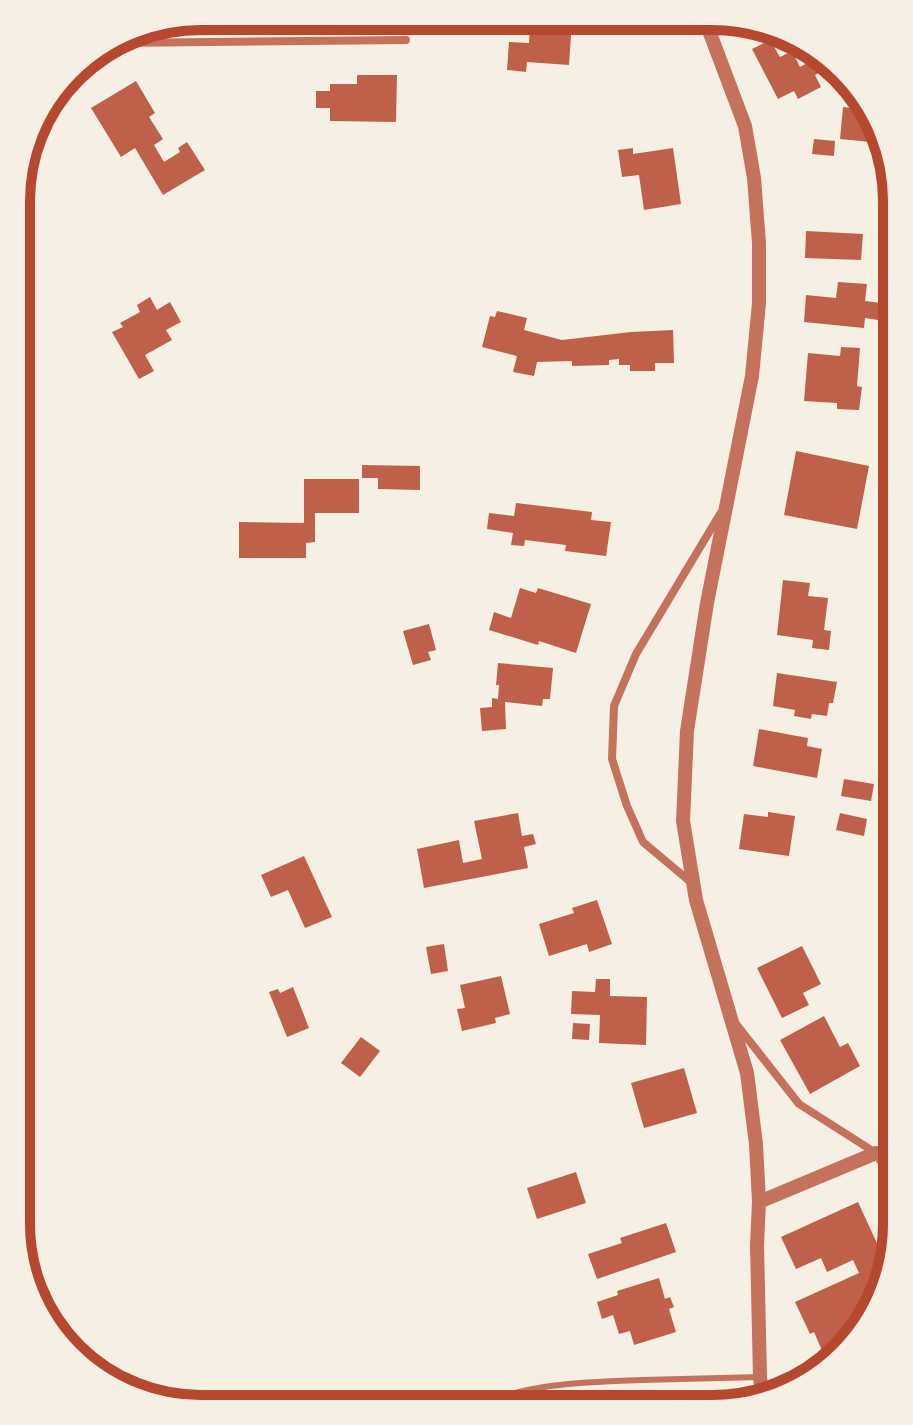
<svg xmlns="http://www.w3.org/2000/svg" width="913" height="1425" font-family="Signika,sans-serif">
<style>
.building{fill:#bf614a}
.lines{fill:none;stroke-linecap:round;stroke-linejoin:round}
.service{stroke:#c5725c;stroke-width:6}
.minor{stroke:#c5725c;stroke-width:8}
.tertiary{stroke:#c5725c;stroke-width:14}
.rim{fill:none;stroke:#b5482f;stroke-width:10}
</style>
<rect width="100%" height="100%" fill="#f6efe4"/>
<g class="building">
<path d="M572,21L569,65L527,62L526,72L507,70L509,42L529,43L530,22Z"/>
<path d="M770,40L780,57L792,51L800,67L815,59L821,72L815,75L821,87L798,99L794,91L778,99L752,49Z"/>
<path d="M357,75H397L396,122L330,121V108H316V91H330V84H357Z"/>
<path d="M136,81L155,113L149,117L163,139L154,145L164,162L180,152L178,148L187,142L205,170L163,195L135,148L121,157L91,108Z"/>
<path d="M843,107L868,110L873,117L870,142L840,139Z"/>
<path d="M814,139L835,141L834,156L812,154Z"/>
<path d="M633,148V154L673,148L681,204L644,210L639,175L622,177L618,150Z"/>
<path d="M806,231L863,234L861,260L805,258Z"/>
<path d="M24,252L29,283L17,285L18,253Z"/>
<path d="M838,282L867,284L865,301L881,303L878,320L865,318L864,328L804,322L806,295L836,298Z"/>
<path d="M150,297L157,310L170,302L181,322L166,330L172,340L145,355L154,371L139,379L112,332L123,327L120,323L140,312L137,305Z"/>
<path d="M497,311L527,318L524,330L562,340L631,332L673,330L674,363H655V371H630V365H619V359L609,360V365L572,366V361L537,362L534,376L513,372L517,356L482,347L490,316L495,317Z"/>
<path d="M841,347L860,348L857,386L862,387L859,410L837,409V403L804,401L808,353L840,356Z"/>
<path d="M796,451L869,466L857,529L784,515Z"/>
<path d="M362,465L420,466V490L378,489V478H362Z"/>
<path d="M304,479H359V513H315V542L306,543V558H239V522L304,523Z"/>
<path d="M516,503L592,512L591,520L611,522L606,556L565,551L566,545L525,540L524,546L511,545L513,533L487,529L489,513L514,516Z"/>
<path d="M783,580L810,583L808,596L828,598L824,630L831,631L829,650L812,648L813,640L777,635Z"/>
<path d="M520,588L536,593L538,588L591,604L576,653L539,641L538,645L489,630L494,612L511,618Z"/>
<path d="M429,624L436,650L428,652L431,660L413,665L403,631Z"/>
<path d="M498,663L553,668L550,699H543L542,706L505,702L506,729L482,731L480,708L492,707V698L498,699L499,685H496Z"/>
<path d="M777,673L837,682L833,703H829L827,716L812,714L811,719L794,716L795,710L773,706Z"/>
<path d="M759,729L808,738L807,746L822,749L817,778L753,766Z"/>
<path d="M844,779L874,784L871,801L841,796Z"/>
<path d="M768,812L795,816L789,856L739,849L744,814L768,817Z"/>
<path d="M518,813L522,836L533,834L536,844L524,847L528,868L424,888L417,849L459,840L463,863L482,859L474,821Z"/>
<path d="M840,813L867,819L864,836L836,830Z"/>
<path d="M304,856L332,917L305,928L288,890L271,897L261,875Z"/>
<path d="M597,900L612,944L589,952L587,944L549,956L539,924L574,913L572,908Z"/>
<path d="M444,944L448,971L431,974L426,947Z"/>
<path d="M802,946L821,984L803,993L809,1005L782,1018L757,968Z"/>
<path d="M501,976L510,1014L495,1018L496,1023L462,1031L457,1009L465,1008L460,985Z"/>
<path d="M596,979H610V996L647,997L646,1045L599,1043L600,1015L571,1014L572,991L595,992Z"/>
<path d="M293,987L309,1028L287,1037L269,992L278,989L280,993Z"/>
<path d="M824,1016L840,1047L848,1043L860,1066L810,1094L780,1040Z"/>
<path d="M897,1016V1046L884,1023Z"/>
<path d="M573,1023L590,1024L589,1040L572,1039Z"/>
<path d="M361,1037L380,1051L360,1077L341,1063Z"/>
<path d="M684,1068L697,1113L644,1128L631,1083Z"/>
<path d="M576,1172L586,1203L537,1219L527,1188Z"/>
<path d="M858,1202L887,1265L866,1327L837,1340L841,1348L826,1360L814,1332L810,1334L795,1302L859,1273L853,1260L827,1272L821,1258L796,1269L781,1237Z"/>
<path d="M666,1223L676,1252L597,1279L588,1254L622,1243L620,1238Z"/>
<path d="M659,1278L665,1299L670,1297L674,1307L669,1309L676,1332L634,1345L630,1331L619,1334L613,1315L602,1319L597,1302L618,1295L617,1291Z"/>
</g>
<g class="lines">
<path class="service" d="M472,1408C527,1383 584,1382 642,1380C682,1379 721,1378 760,1377"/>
<g class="minor">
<path d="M114,42L115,43L406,40"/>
<path d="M693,884L643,842L627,806L612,759L614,706L636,654L720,514"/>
<path d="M736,1024L799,1104L876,1153L897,1190"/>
</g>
<g class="tertiary">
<path d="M705,20L745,126L754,178L759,243V303L752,376L707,603L687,731L683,821L696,900L747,1073L756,1144L759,1202L757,1245L760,1377L763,1399"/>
<path d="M759,1202L876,1153"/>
</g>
</g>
<path d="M0 0H913V1425H0ZM201 30H712A171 171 0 0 1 883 201V1224A171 171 0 0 1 712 1395H201A171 171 0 0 1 30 1224V201A171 171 0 0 1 201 30Z" fill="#f6efe4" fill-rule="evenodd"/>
<path class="rim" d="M201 30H712A171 171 0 0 1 883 201V1224A171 171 0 0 1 712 1395H201A171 171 0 0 1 30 1224V201A171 171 0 0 1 201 30Z"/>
</svg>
